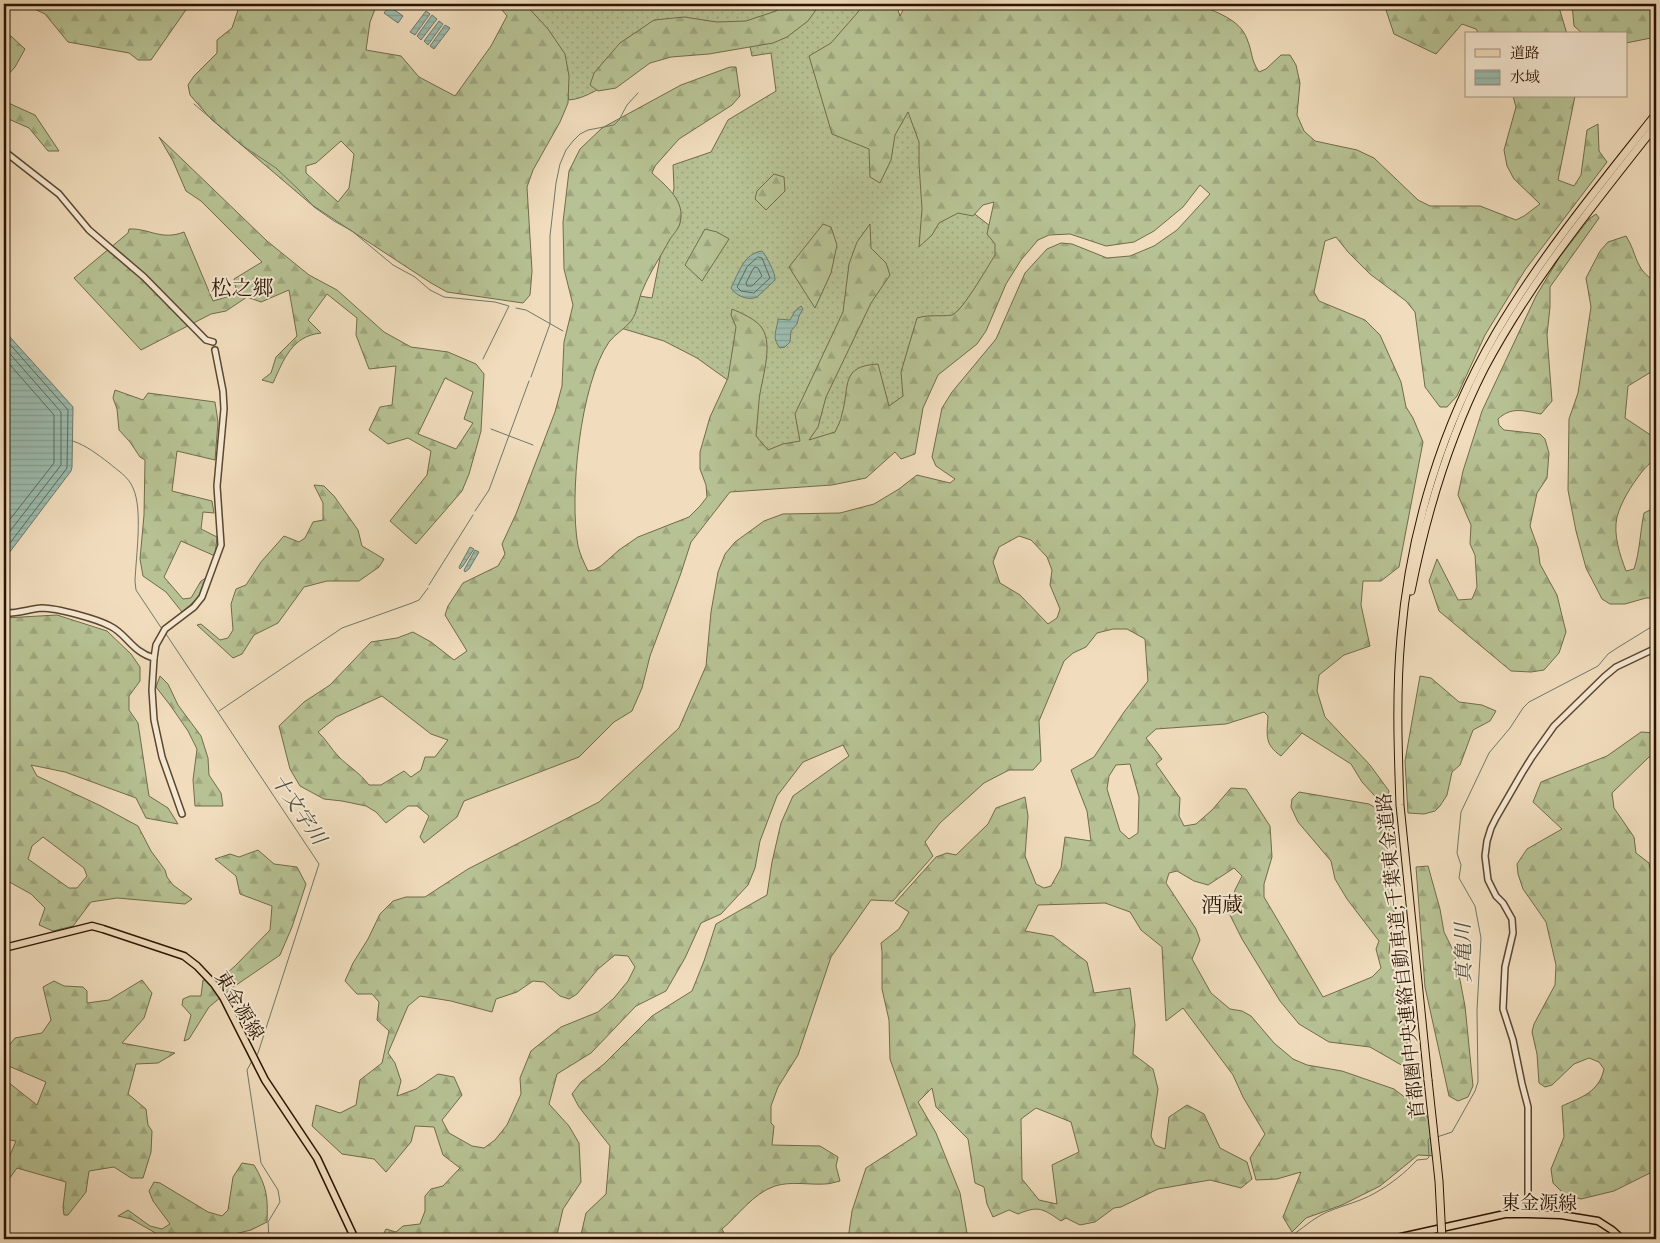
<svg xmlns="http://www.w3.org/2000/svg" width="1660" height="1243" font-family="Alegreya,'Noto Serif JP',serif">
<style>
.grass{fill:url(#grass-dots);stroke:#716b4a}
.forest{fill:url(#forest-firs);stroke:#716b4a;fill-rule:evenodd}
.water{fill:url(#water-rules);stroke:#6e7969}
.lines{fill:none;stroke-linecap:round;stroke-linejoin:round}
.shore{stroke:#636858;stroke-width:1}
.stream{stroke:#6e7969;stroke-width:1}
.minor-casing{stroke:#5c462f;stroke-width:8}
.major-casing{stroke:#2b1400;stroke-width:9}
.highway-casing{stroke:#2b1400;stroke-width:9}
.minor{stroke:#f6e9d4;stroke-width:5}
.major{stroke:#f1ddbd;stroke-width:6}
.highway{stroke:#f1ddbd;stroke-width:7}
.highway-bridge-casing{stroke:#2b1400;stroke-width:9;stroke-linecap:butt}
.highway-bridge{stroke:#f1ddbd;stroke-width:7}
.labels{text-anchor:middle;stroke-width:4;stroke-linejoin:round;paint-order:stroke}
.street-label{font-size:19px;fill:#2b1400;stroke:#f6e9d4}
.water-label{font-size:20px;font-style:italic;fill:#524f3d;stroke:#f6e9d4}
.quarter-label{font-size:21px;fill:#2b1400;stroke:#f6e9d4}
</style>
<defs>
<pattern id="grass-dots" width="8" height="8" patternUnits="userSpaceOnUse" patternTransform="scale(1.25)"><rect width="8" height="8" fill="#b7c294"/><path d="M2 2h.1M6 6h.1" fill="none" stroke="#9ea67e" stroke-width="1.8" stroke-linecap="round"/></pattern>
<pattern id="forest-firs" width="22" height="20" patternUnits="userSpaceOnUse" patternTransform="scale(1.25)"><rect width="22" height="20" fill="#b7c294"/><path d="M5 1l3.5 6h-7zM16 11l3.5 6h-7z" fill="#9ea67e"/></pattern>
<pattern id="water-rules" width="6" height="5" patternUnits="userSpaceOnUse" patternTransform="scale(1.25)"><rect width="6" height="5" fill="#9bbcaf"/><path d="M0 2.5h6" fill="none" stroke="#86a195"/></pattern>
</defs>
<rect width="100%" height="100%" fill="#f1ddbd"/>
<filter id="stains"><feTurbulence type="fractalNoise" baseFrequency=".004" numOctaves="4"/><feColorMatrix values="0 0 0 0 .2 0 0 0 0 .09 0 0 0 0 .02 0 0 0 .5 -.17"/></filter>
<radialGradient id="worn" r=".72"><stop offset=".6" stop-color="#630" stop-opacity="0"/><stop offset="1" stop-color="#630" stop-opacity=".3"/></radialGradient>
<path class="grass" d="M523,4H874L905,98L967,208L999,233L1004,245L976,293L949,319L903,405L880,407L843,434L742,461L750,396L697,358L664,341L614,326L621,293L652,298L674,188L673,165L711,152L728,120L776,91L771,53L752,56L747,32L677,26C652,47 601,98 569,100L563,74Z"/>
<g class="forest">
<path d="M24,4H190L151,60H138L129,53L68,42L45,14Z"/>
<path d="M240,4H377L370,22L366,50L401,56L419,77L455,96L491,46L507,16L497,4H525L548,29L565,54L569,76L568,103L560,122L533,170L527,187L532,271L530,295L523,303L447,292L431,283L312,205L211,119L190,95L188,85L194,76L217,53V40L232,28ZM341,141L354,154L349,188L338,202L306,173V166L316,163Z"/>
<path d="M784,4H820L808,21L787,37L773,43L709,54L671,57L650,63L616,88L598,91L590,85L594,73L620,43L654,20L684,17L717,22L746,21L776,11Z"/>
<path d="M863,4H896L900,16L906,4H1198C1215,12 1240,19 1247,39C1253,53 1250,58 1259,72L1266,69L1281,55H1290L1296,65L1300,83L1297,115L1304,131L1315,141L1357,150L1374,158L1418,200L1430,206H1480L1516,220L1524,216L1540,204L1514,179L1507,166L1504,150L1516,107L1513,96H1575L1558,180L1574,186L1581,175L1587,130L1598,124L1599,151L1607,162L1525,270L1485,335L1457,396L1447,407H1440L1425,387L1415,312L1406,301L1370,274L1348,252L1336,237L1325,241L1314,292L1319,301L1365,320L1380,335L1401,382L1406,407L1413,418L1423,442L1399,567L1381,581H1363L1361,605L1370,646L1344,655L1319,675L1317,691L1325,717L1370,765L1389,791L1385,807L1362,782L1351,764L1302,733L1281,756C1264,744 1267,735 1268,716L1264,712L1226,724L1156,729L1146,738L1162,759L1156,764L1180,798L1179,816L1184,826L1196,824L1212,810L1231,788L1246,789L1270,826L1272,857L1264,884V897L1323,997L1372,977L1381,968L1376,949L1379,941L1347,899L1335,879L1331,861L1298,822L1291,807L1292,799L1299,792L1369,804L1391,817L1387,845L1394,910L1389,953L1396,962L1404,1015L1410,1070L1370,1047L1329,1042L1299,1024L1280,1001L1242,939L1230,915L1235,890L1242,876L1234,868L1208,885L1194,881L1177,871L1169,873L1166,883L1196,929L1200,940L1192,959L1211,993L1230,1009L1242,1011L1251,1016L1274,1043L1293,1059L1307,1065L1342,1071L1394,1089L1425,1113L1434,1128L1437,1156L1418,1155L1380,1186L1342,1205L1306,1218L1292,1232L1283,1217L1301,1172L1277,1179L1256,1180L1250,1158L1265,1134L1243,1097L1233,1075L1183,1008L1166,1021L1162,947L1141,930L1130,912L1105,903L1038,905L1025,931L1053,936L1087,962L1094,993L1130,988L1135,1025L1133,1054L1153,1069L1158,1089L1151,1136L1155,1145L1165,1149L1169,1117L1187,1105L1204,1114L1220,1148L1247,1162L1252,1179L1241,1188L1210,1180L1158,1189L1121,1207L1114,1208L1095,1222L1080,1225L1066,1218L1061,1221C1043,1209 1039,1205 1018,1214L1009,1210L993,1217L987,1204L984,1187L975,1183L968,1139L936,1107L932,1088L918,1102L936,1133L960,1193L968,1239H848L852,1211L866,1168L917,1135L890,1059L889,1020L882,989V952L881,943L899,929L909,912L895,903L936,857L947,853L956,855L988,824L996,808L1025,797L1028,816L1025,856L1036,884L1044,888L1051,886L1061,868L1065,837L1091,841L1087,811L1071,770L1094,757L1124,712L1148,681L1145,639L1127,629H1113L1097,633L1086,647L1073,653L1064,661L1039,721L1041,761L1033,770H1009L984,783L940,823L925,842L933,856L893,901L871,900L831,957L798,1055L778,1087L771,1106V1123L774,1126L772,1145L820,1146L838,1157L836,1166L840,1181C835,1182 830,1184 825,1184C809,1185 791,1181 775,1186C752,1194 739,1215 722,1229L727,1239H580L586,1213L606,1194L610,1146L579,1107L572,1094L581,1082L604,1064L652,1016L692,991L704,961L716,924L767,895L772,862L781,823L793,796L849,756L843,745L803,762L777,796L760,841L755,868L748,885L721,914L701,923L685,958L666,991L636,1006L591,1053L557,1074L549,1104L569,1126L579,1143L581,1182L563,1209L556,1239H483L473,1236L472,1239H381L386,1229L396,1232L403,1226L420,1224L425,1211V1196L431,1189L443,1186L460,1168L443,1155L434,1127L415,1126L411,1142L386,1172L374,1159L342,1154L312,1126L316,1105L340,1113L356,1105L360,1080L382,1063L389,1031L377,1020L379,1002L372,994H357L345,981L353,963L368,939L380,914L393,901L406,897H425L468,869L599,802L679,728L706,666L711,612L718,572L725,554L735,542L764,521L783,514L840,513L874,504L899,489L917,475L950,483L955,479L936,466L932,457L942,408L952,392L996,339L1025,273L1047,249L1061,243L1072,244L1107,258L1130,256L1154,246L1177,230L1210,194L1200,185L1183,207L1154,231L1134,242L1106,246L1070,234L1049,235L1038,240L1021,260L1006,284L986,331L977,344L938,375L923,408L915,454L901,459L895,452L866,478L832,485L730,492L691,542L681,573L650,656L642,688L632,711L614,722L579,757L464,801L457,817L424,843L420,837L429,816L417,806H408L386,823L376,812L366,806L342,801L324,799L300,786L290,769L279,726L304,702L330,685L371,642L397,638L413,632L431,642L454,660L467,651L445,615L448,606L463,583L498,566L505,554L502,544L516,514L555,412L562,386L564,342L573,305L564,269L563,222L569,171L580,149L602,128L681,85L730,67H736L740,96L732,105L679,139L655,166L652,173C666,186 686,201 680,223C679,228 673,235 670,239C661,256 650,272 643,289C638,299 638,312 631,321C625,329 615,334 609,342C580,384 569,496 578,546C580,554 584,563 588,571L594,570L601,566L619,550L638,537L689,517L700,506L707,497L706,485L700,469V452L710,417L728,378L736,327L731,315L732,309C741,313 756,319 762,328C774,346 761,380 759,401C758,413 757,424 756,436L768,450L783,444L800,441L795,414L843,312L849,264L857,242L870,224L871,248L886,263L890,275L871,303L826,397L818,427L809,440L835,432C838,426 841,420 842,414C850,386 840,366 878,364L889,406L903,396L901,372L917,318C931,314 939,317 952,315C962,312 988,266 995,255V244L987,234L994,202L983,205L973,216L958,213L939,223L932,235L919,247L922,209L919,164V142L908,112L895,135L891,160L880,183L870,177L869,149L832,134L809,56L831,43L858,12ZM1019,536L1031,540L1047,557L1052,570L1050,585L1060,609L1057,618L1048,624L1020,595L1000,583L993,562L999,547ZM382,696L431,734L448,740L435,757H425L421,770L411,777L404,771L381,785H369C359,772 349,767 339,757C331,749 326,739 318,732L336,717ZM1130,764L1139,797L1138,833L1129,839L1120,831L1107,789L1109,776L1116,765ZM615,955L628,956L635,967L628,981L614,998L598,1012L561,1027L531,1051L520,1078L521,1094L507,1125L495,1140L484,1148L472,1146L449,1133L442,1120L462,1095L454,1077L438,1074L416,1089L397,1096L401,1081L395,1063L388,1053L408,1006L420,996L451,1001L492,1012L496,999L517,992L533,981L544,982L560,996L569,999L577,994L598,969ZM1036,1108L1071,1122L1079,1152L1052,1165L1057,1204L1039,1200L1022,1179L1021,1119Z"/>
<path d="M1384,4H1558L1567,34H1479L1476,29L1462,24L1436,54L1394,34Z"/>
<path d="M1572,4H1656V37L1626,43V34H1583L1574,26Z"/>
<path d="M4,32L12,37L25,49L15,67L6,77L4,81Z"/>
<path d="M4,101L35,115L59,151H48L29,128L4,117Z"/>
<path d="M159,137L267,241L309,275L337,290L384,332L411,347L448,352L476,364L484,374L481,431L469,474L462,491L416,544L390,521L427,475L431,451L408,438L388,444L369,430L380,407L392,405L396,366L369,369L356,335L357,318L327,294L308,320L321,333C292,336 284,359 273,383L262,380L271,373L276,357L297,336L289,290L261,302L247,297L226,311L211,314L141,350L74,278L128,233L129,229C149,228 161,241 184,232L213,301L237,294L234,279L262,262L201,201L186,191L173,161ZM445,378L473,392L464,419L473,423L456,449L418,434Z"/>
<path d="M774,174L784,177L785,191L766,210L755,199L757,191Z"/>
<path d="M1596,214L1599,218L1550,287V307L1547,335L1552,401L1541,414C1524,411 1512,406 1498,419L1499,425L1504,430L1540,434L1545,439L1549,453L1547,478L1537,493L1530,526L1538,548L1540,564L1557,595L1566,632L1559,653L1544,670L1531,672L1511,671L1439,611L1429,581L1437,559L1458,600L1472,599L1477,587L1475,555L1470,544L1471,525L1458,495L1463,471L1482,411L1536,296L1559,258L1589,219Z"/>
<path d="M823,224L831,227L837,245L831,273L815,308L789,267Z"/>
<path d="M705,229L717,232L729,239L702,281L685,265Z"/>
<path d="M1626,236C1638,255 1634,269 1656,282V380L1651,372L1628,386L1625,418L1652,436C1653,440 1655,446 1655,451C1654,462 1647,465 1641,473C1631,486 1621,502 1617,517C1613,535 1620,555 1626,571L1634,569C1640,551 1640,532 1644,513L1656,507V592L1653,598H1646L1625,604H1610L1602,599L1586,568L1576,531L1568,490L1569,419L1578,393L1591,307L1586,278L1600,251L1608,242Z"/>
<path d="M115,390L143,400L148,393L215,402L218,422L215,460L177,451L172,491L212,501L214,513L203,512L201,529L217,537L215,556L181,541L164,577L183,599L191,598L201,581L206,578L198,598L182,612L166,592L143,576L140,559L144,515L145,460L140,457L130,442L119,430L117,409L113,398Z"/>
<path d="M314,485L324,486L334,496L358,530L362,546L384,559L379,567L359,581H327L304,587L278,623L254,635L242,654L233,658L197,625L201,624L220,640L228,638L233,630L231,604L236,589L246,585L261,562L284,536L299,542L305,538L313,522L323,520V503Z"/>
<path d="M57,615L107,631L131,654L140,667V681L129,696V710L138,723L149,796L168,808L178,824L146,818L136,798L65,772L31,765L37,776L101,806L138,826L151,851L165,870L167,877L173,885L192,899L185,904L117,898L91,902L73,926L53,931L39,925L45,908L31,894L4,879V618ZM43,837L84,868L87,876L77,888H69L28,859L32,846Z"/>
<path d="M160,676L168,684L178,705L201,736L208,758L209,775L221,793L223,806H195L193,780L197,749L188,731L170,705L156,687Z"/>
<path d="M1420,676L1431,678L1459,702L1482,705L1496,711L1490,721L1473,730L1460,765L1452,772L1447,795L1440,806L1435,811L1424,814L1408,813L1405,761Z"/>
<path d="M1641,732L1656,733V756L1649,757L1612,793L1614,808L1634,837L1636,853L1649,863L1650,869L1656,868V1170L1614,1191L1581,1199L1564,1194L1553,1183L1551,1169L1564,1137L1562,1106C1582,1097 1599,1092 1604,1069L1599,1062L1589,1058L1574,1064L1552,1085L1545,1087L1539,1083L1537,1054L1532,1032L1534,1024L1555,985L1556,965L1546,922L1523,889L1518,874L1517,864L1527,849L1562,829L1533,802L1541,782L1607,756Z"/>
<path d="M258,850L274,864L297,867L306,884L292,927L280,955L232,988L209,1007L189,1039L184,1041L191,1015L182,1005L183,999L190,996H201L203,980H219L235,966L270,930L272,906L240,894L236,876L215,859L230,854L239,857Z"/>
<path d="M1428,866L1440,909L1444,932L1455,954L1465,1006L1473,1086L1468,1097L1458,1101L1449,1096L1425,987L1416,867Z"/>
<path d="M142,980L152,993L144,1018L122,1043L175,1053L158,1063L136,1064L128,1094L146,1109L148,1125L152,1131L151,1152L143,1178H131L114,1167L89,1171L86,1192L68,1215H64L63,1207L66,1182L17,1168L4,1186V1160H8L16,1141L4,1139V1079L37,1105L46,1082L4,1064V1052L15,1038L42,1033L51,1020L43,987L54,981L64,986L83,987L87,991V1003L109,1000Z"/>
<path d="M242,1163L254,1165C267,1187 268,1197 267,1222L251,1230L214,1239H166L131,1219L118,1216L128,1210L150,1226L162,1229L170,1224L153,1201L149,1191L154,1182L160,1183L208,1212L222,1216L228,1210L233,1177Z"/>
</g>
<g class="water">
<path d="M389,6L403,16L398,23L384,13Z"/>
<path d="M426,11L430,14L415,35L410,32Z"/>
<path d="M432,15L437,19L421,40L417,36Z"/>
<path d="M439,21L443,24L428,45L424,41Z"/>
<path d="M445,25L450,28L434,49L430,46Z"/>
<path d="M762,251C766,255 776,274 775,280L757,297C748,301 736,296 731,288C738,274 744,253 762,251Z"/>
<path d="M801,306L803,309L799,316L797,324L791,331L790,342L785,347L780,348C771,337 777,331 778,319L790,320L795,311Z"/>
<path d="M4,321L10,337L73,407L72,467L71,471L6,557L4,555Z"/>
<path d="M470,547L474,549L463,566L460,569L459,567Z"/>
<path d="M475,550L479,552L469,569L465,572L464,570Z"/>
</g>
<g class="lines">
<g class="shore">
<path d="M758,257L762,258L770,278L754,293L741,291L737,287L747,267Z"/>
<path d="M755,267L758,268L762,276L752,286H747L746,283L752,271Z"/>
<path d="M4,335L7,341L68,410L67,468L4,551"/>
<path d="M4,347L61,412V465L4,539"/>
<path d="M4,358L54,415V463L4,527"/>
</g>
<g class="stream">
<path d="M194,104L243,146L276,168L298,189L314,207L334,221L352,231L393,265L415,277L430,290L444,297L495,302L509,306L483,359"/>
<path d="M516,308L526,310L563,331"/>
<path d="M531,377L550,324V236L556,183L560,164L566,150L573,141L580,134L588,130L614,125L619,120L627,105L638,93"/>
<path d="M491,429L533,445"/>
<path d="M73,441C87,446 97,454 109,463C117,470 129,477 133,488C143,509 136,556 135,581L136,590L162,629"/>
<path d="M475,511L489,490L529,381"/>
<path d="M429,585L473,515"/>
<path d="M166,634L319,864L258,1053L256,1056"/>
<path d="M219,711L342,628L412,603L419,600L428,588"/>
<path d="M252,1061L247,1070L261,1163L278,1190L280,1202L268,1222L269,1239"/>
<path d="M1437,1137L1452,1132L1475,1091L1478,1082L1477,1010L1481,938L1475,906L1459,878L1461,865L1457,853L1461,812L1489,753L1510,728L1523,708L1529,702L1598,666L1608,654L1617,648L1656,624"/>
<path d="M1286,1239C1299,1232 1308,1222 1321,1215C1338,1206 1358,1203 1375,1193C1391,1184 1405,1173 1417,1160L1427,1159L1429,1157L1428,1140L1430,1138"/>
</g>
<defs>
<g id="minor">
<path d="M4,151L59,194L89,230L144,277L206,340L213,342"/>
<path d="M4,613C17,614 29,609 42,608C57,608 97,619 110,626C127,634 132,652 154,658"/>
<path d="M182,814L162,757L154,720L152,690L154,658L156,645L165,629L194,607L202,597L221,545L217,486L224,409L223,391L215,350"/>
<path d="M1528,1214V1107L1522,1084L1513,1040L1503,1009L1505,967L1513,933L1512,919L1503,903L1496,896L1488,880L1485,856L1487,841L1491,828L1496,818L1522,773L1532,757L1554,726L1604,677L1616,667L1656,648"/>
</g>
<g id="major">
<path d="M4,948L92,926L103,929L184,956L197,966L214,984L223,997L265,1080L317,1158L355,1239"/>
<path d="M1392,1239L1505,1214H1528L1561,1215L1598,1221L1612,1230L1622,1239"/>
</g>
<g id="highway">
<path d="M1411,591C1426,515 1449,438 1484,369C1531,280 1595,203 1656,125"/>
<path d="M1428,1080L1400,805C1398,750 1396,691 1401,637C1410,531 1442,425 1496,333C1542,255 1600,185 1656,114"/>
</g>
</defs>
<use href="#minor" class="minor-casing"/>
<use href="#major" class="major-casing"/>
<use href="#highway" class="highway-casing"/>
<use href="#minor" class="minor"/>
<use href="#major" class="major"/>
<use href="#highway" class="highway"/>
<defs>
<path id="highway-bridge" d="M1428,1080L1439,1181L1442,1239"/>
</defs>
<use href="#highway-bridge" class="highway-bridge-casing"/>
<use href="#highway-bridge" class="highway-bridge"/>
</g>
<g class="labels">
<g class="street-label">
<text transform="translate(1400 956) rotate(-96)" y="7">首都圏中央連絡自動車道;千葉東金道路</text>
<text transform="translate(240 1005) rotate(59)" y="7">東金源線</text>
<text transform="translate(1539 1202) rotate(1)" y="7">東金源線</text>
</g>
<g class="water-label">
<text transform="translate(299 809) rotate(56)" y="7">十文字川</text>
<text transform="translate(1463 953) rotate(-91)" y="7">真亀川</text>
</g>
<g class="quarter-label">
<text x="242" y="295">松之郷</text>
<text x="1222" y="912">酒蔵</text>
</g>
</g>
<rect width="1660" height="1243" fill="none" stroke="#f1ddbd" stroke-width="20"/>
<rect x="5" y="5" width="1650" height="1233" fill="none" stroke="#2b1400" stroke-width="2.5"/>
<rect x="10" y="10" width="1640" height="1223" fill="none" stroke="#2b1400"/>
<rect x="1465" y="32" width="162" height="65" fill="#f6e9d4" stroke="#a5947f"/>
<rect x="1475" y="49" width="25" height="8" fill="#f1ddbd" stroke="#a5947f"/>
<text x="1510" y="58" font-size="15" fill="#2b1400">道路</text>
<rect x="1475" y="70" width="25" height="15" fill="url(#water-rules)" stroke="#a5947f"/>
<text x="1510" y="82" font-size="15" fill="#2b1400">水域</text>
<rect width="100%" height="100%" filter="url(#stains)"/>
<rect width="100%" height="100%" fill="url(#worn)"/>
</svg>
